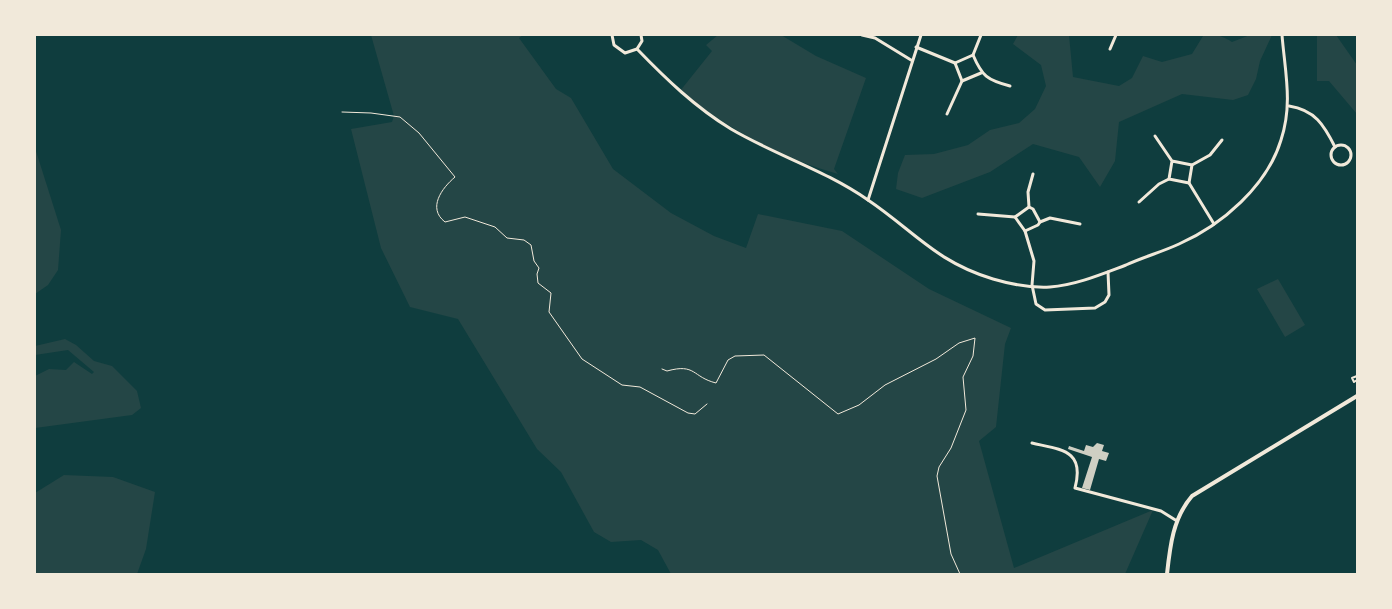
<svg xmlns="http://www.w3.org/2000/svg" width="1392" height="609" font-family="'PT Sans Narrow',sans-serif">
  <rect width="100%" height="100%" fill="#0f3d3e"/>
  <g fill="#244646">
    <polygon points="371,35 523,35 519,38 556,89 571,98 613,169 671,213 714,236 746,248 758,214 842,231 929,289 1011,328 1005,344 996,427 979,441 1014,568 1153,510 1125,574 671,574 658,550 641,540 611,542 594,532 561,472 537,449 458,319 410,307 381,248 351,129 392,122 394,116"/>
    <path d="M718,35H781L816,56L866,78L834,169L838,174C780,158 727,128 680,91L712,51L706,45Z"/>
    <path d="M1018,35H1069L1073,77L1119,86L1132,78L1143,56L1162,62L1192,54L1203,36C1215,33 1222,36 1232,42L1250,35H1272L1260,61L1256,79L1248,95L1233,100L1182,94L1119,122L1115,161L1100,187L1079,157L1033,144L990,172L922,198L896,189L898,173L905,155L934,154L968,145L990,130L1019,123L1035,109L1046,86L1041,65L1013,44Z"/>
    <polygon points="1317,35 1336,35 1357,65 1357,114 1329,81 1317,81"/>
    <polygon points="35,148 61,230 58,270 48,285 35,294"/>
    <polygon points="1278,279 1305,325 1285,337 1257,289"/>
    <polygon points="65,339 76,345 94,361 112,366 137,391 141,408 132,415 35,428 35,376 49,369 66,370 74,362 92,374 94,372 68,350 35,355 35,346"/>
    <polygon points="64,475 113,477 155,492 146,549 137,574 35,574 35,493"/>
  </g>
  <polygon fill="#cfcfc3" points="1097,443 1104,445 1102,451 1109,453 1106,461 1099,459 1090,490 1082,488 1092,457 1068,449 1069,446 1084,451 1086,445 1093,447"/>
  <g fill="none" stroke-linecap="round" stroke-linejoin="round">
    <g stroke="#f1e9da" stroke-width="1">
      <path d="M342,112L371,113L400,117L419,133L455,177C442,188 427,208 445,222L465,217L495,227L507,238L524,240L531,245L534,261L539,268L537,274L538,283L551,293L549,312L582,359L622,385L640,387L688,413L695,414L707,404"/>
      <path d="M662,369L667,371C696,363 692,377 716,383L728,360L735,356L764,355L838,414L859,405L885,385L936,359L959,343L975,338L973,356L963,377L966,410L951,448L939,467L937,476L951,554L960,574"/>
    </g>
    <polyline stroke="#f1e9da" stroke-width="2" points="1357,376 1352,378 1354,382 1357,380"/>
    <g stroke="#f1e9da" stroke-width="3">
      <polyline points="612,35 614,45 625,53 637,49 642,41 641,35"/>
      <polyline points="862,35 875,38 911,60"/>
      <polyline points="981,35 973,55 955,63 962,81 981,73"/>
      <polyline points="916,47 955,63"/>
      <path d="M637,49C666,79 695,107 731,129C775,155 825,170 868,200C914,231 936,262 993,279C1010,284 1032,288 1050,287C1076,285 1102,274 1126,265C1143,257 1162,252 1179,244C1222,225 1267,186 1281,140C1293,104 1285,72 1282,35"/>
      <polyline points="1110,49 1116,35"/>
      <path d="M973,55C982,76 987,80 1010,86"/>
      <path d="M1289,106C1315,110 1324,125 1335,147"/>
      <polyline points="947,114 962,81"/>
      <polyline points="1155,136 1172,161 1169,179 1189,183 1192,165 1172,161"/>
      <circle cx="1341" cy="155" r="10"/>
      <polyline points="1192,165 1210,155 1222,140"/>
      <polyline points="1189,183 1214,224"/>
      <polyline points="868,200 921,35"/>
      <polyline points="1139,202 1159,184 1169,179"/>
      <polyline points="978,214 1015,217 1029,207"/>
      <polyline points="1015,217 1025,231 1038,225 1040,222 1033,209 1029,207 1028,192 1033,174"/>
      <polyline points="1040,222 1050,218 1080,224"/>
      <polyline points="1025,231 1034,261 1032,285 1036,304 1045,310 1095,308 1105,302 1109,295 1108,272"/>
      <path d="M1032,443C1062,450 1085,450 1075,488L1161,511L1177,521"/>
    </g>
    <path stroke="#f1e9da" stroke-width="4" d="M1167,574C1170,546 1173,518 1192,496L1357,396"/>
  </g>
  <rect width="1392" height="609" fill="none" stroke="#f1e9da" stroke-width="72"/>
</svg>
